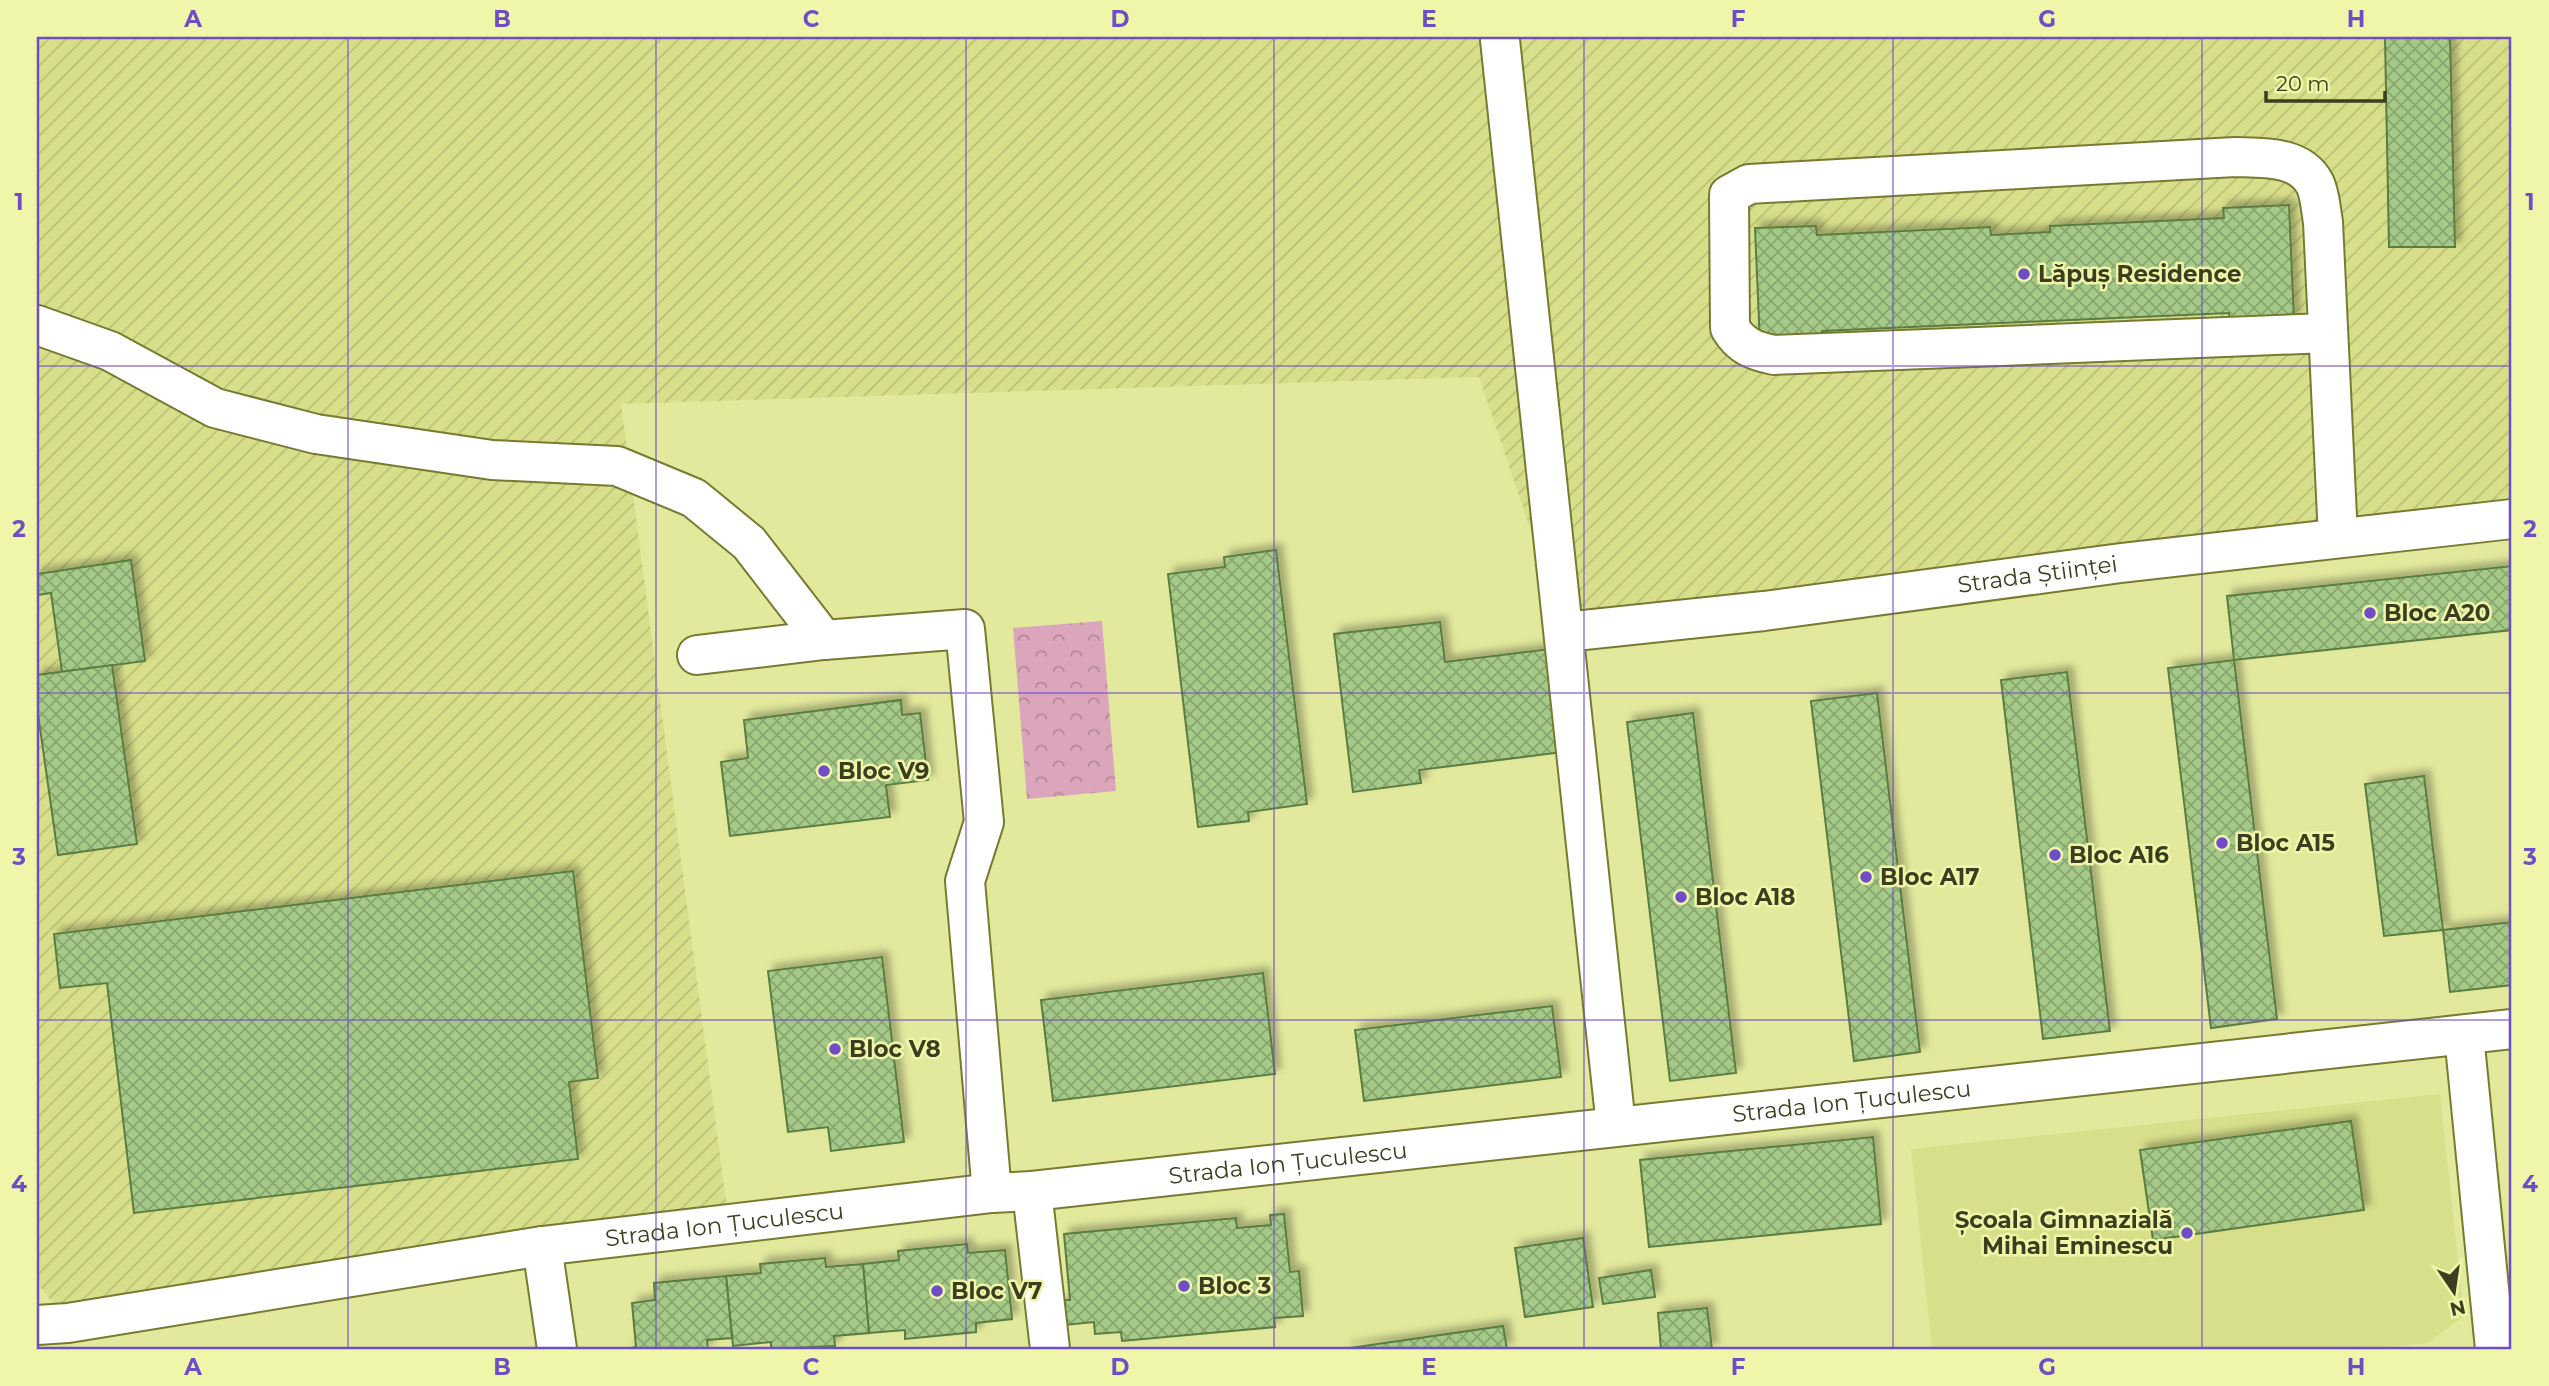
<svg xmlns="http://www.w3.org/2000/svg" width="2549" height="1386" font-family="Montserrat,sans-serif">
  <defs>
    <pattern id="industrial-furrows" width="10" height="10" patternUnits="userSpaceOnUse" patternTransform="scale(1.75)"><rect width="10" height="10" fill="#d8df8a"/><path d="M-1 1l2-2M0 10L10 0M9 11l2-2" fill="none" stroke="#bac077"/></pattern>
    <pattern id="park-crowns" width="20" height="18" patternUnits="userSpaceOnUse" patternTransform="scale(1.75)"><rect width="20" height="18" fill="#dba5bc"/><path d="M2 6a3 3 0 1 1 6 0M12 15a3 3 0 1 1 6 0" fill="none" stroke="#b38898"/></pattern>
    <pattern id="building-cross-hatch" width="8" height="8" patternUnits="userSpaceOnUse" patternTransform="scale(1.75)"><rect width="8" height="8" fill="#a5ca88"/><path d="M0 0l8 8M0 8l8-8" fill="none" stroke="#88a56f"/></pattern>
    <filter id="shadow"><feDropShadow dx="6" dy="-6" stdDeviation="3.5" flood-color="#0004"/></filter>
  </defs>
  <rect width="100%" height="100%" fill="#e2e99c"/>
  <polygon fill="#d8df8a" points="2440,1094 2464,1316 2428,1343 2368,1349 1932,1349 1911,1149"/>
  <polygon fill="url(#industrial-furrows)" points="37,37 2512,37 2512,519 1565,632 1479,377 621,404 729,1224 68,1323 37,1283"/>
  <polygon fill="url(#park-crowns)" points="1102,621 1116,791 1027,799 1013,628"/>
  <g fill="url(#building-cross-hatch)" stroke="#5b7d3f" stroke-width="2" filter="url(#shadow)">
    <polygon points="2385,37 2450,37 2455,247 2389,247"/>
    <polygon points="2289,205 2294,319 2230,323 2229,313 1822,331 1822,341 1760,344 1755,228 1816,226 1817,235 1990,227 1991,235 2050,232 2050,226 2224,218 2223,208"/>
    <polygon points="1276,550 1307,804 1248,812 1249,821 1198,827 1168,574 1225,567 1224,557"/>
    <polygon points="131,560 145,661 62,672 51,593 37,595 37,574"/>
    <polygon points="2512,566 2512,630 2234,660 2227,596"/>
    <polygon points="1440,622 1445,662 1550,649 1563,752 1419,770 1421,783 1353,792 1334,634"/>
    <polygon points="2234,660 2277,1019 2211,1028 2168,668"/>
    <polygon points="112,665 137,844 58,855 37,707 37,675"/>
    <polygon points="2067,672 2110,1031 2043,1039 2001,680"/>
    <polygon points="1877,693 1920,1052 1854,1061 1811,701"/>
    <polygon points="901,700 902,715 920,713 928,780 886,785 890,817 730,836 721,762 748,758 744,720"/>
    <polygon points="1693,713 1736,1073 1670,1081 1627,722"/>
    <polygon points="2424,776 2443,930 2384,936 2365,784"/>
    <polygon points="573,871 598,1078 569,1082 578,1159 134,1213 107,983 60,988 54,934"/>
    <polygon points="2512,922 2512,985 2450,992 2443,930"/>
    <polygon points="882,957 904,1142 831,1151 828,1127 788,1132 768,971"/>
    <polygon points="1263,973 1275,1074 1053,1101 1041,1000"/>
    <polygon points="1552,1006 1561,1077 1364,1101 1355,1030"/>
    <polygon points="2351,1121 2364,1210 2153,1240 2140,1150"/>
    <polygon points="1873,1137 1881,1224 1649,1247 1640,1160"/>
    <polygon points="1284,1214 1290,1272 1299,1271 1303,1316 1274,1318 1275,1327 1122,1341 1121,1332 1095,1334 1094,1322 1064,1325 1062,1300 1070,1300 1064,1234 1236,1218 1237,1228 1271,1225 1270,1215"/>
    <polygon points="1583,1238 1593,1307 1525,1317 1515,1248"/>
    <polygon points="967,1244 968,1253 1005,1250 1012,1319 976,1323 976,1332 905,1339 905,1330 869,1333 863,1264 899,1260 898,1251"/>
    <polygon points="825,1258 826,1267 863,1264 869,1333 834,1336 835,1346 771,1349 771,1342 733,1346 726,1276 761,1273 760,1264"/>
    <polygon points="1651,1270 1655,1297 1603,1304 1599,1278"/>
    <polygon points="726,1276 732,1338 707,1340 708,1349 626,1349 636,1347 632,1303 655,1300 654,1283"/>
    <polygon points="1707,1308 1712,1349 1661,1349 1658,1313"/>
    <polygon points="1503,1326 1507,1349 1343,1349"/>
  </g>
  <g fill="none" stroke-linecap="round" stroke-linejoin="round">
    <defs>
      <g id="minor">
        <polyline points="1500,40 1616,1126"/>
        <polyline points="37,325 110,351 215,408 316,434 492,460 617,466 694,498 749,543 824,640"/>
        <path d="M2327,333L1774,355C1754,351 1741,346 1730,328L1729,195L1749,184L2235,157C2262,158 2300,155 2315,184C2320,194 2321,211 2323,222L2338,538"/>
        <path id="s1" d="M1565,632L1764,611L2121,563L2512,519"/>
        <polyline points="697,655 824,640 965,629 984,822 965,881 992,1193"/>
        <polyline points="2464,1035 2495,1349"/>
        <polyline points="1032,1191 1050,1349"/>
        <polyline points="542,1246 557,1349"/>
        <path id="s2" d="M37,1325L68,1323L542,1246L992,1193L1032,1191L2512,1029"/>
      </g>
    </defs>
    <use href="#minor" stroke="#777b31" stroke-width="42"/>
    <use href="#minor" stroke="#fff" stroke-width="38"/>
  </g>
  <path fill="none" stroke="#6f4dc6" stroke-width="2" stroke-opacity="0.55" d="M348,37V1349M656,37V1349M966,37V1349M1274,37V1349M1584,37V1349M1893,37V1349M2202,37V1349M37,366H2512M37,693H2512M37,1020H2512"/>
  <g fill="#6f4dc6" stroke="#f0f6a9" stroke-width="2.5">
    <circle cx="2024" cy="274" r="7"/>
    <circle cx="2370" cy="613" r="7"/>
    <circle cx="824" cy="771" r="7"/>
    <circle cx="2222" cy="843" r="7"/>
    <circle cx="2055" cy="855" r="7"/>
    <circle cx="1866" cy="877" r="7"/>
    <circle cx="1681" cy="897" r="7"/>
    <circle cx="835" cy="1049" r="7"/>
    <circle cx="2187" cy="1233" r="7"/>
    <circle cx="1184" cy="1286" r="7"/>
    <circle cx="937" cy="1291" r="7"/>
  </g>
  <g text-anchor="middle" stroke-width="5" stroke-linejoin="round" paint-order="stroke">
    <g font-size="23" font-weight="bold" fill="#3c3f1f" stroke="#f0f6a9" text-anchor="start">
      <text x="2038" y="282">Lăpuș Residence</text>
      <text x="2384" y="621">Bloc A20</text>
      <text x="838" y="779">Bloc V9</text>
      <text x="2236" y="851">Bloc A15</text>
      <text x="2069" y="863">Bloc A16</text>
      <text x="1880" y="885">Bloc A17</text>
      <text x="1695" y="905">Bloc A18</text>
      <text x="849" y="1057">Bloc V8</text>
      <text x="2173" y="1228" text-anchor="end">Școala Gimnazială<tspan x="2173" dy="26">Mihai Eminescu</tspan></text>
      <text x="1198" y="1294">Bloc 3</text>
      <text x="951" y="1299">Bloc V7</text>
    </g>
    <g font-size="23" fill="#3c3f1f" stroke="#f0f6a9">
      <text dy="8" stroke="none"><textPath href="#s1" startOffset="476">Strada Științei</textPath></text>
      <text dy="8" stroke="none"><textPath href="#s2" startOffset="1829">Strada Ion Țuculescu</textPath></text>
      <text dy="8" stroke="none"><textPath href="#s2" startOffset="1262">Strada Ion Țuculescu</textPath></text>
      <text dy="8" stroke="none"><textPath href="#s2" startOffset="695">Strada Ion Țuculescu</textPath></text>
    </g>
  </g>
  <rect width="2549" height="1386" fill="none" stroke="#f0f6a9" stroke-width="77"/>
  <g transform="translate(2454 1292) rotate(167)" stroke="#f0f6a9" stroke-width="5" paint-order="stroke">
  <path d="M0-5L12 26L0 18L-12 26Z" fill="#3c3f1f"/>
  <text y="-10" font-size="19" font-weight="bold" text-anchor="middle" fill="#3c3f1f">N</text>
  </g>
  <path d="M2266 91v10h119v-10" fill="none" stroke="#3c3f1f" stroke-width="3.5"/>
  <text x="2276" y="91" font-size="21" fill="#3c3f1f" stroke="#f0f6a9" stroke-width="5" paint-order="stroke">20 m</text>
  <rect x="38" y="38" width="2472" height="1310" fill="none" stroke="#6f4dc6" stroke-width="2.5"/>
  <g font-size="23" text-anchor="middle" font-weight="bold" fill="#6f4dc6">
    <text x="193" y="27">A</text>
    <text x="502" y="27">B</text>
    <text x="811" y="27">C</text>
    <text x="1120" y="27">D</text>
    <text x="1429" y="27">E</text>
    <text x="1738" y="27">F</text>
    <text x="2047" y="27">G</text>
    <text x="2356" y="27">H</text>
    <text x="19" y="210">1</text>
    <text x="2530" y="210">1</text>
    <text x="19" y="537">2</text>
    <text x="2530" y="537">2</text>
    <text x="19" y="865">3</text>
    <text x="2530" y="865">3</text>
    <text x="19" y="1192">4</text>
    <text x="2530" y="1192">4</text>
    <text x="193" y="1375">A</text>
    <text x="502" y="1375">B</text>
    <text x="811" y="1375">C</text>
    <text x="1120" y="1375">D</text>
    <text x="1429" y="1375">E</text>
    <text x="1738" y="1375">F</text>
    <text x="2047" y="1375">G</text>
    <text x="2356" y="1375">H</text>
  </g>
</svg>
